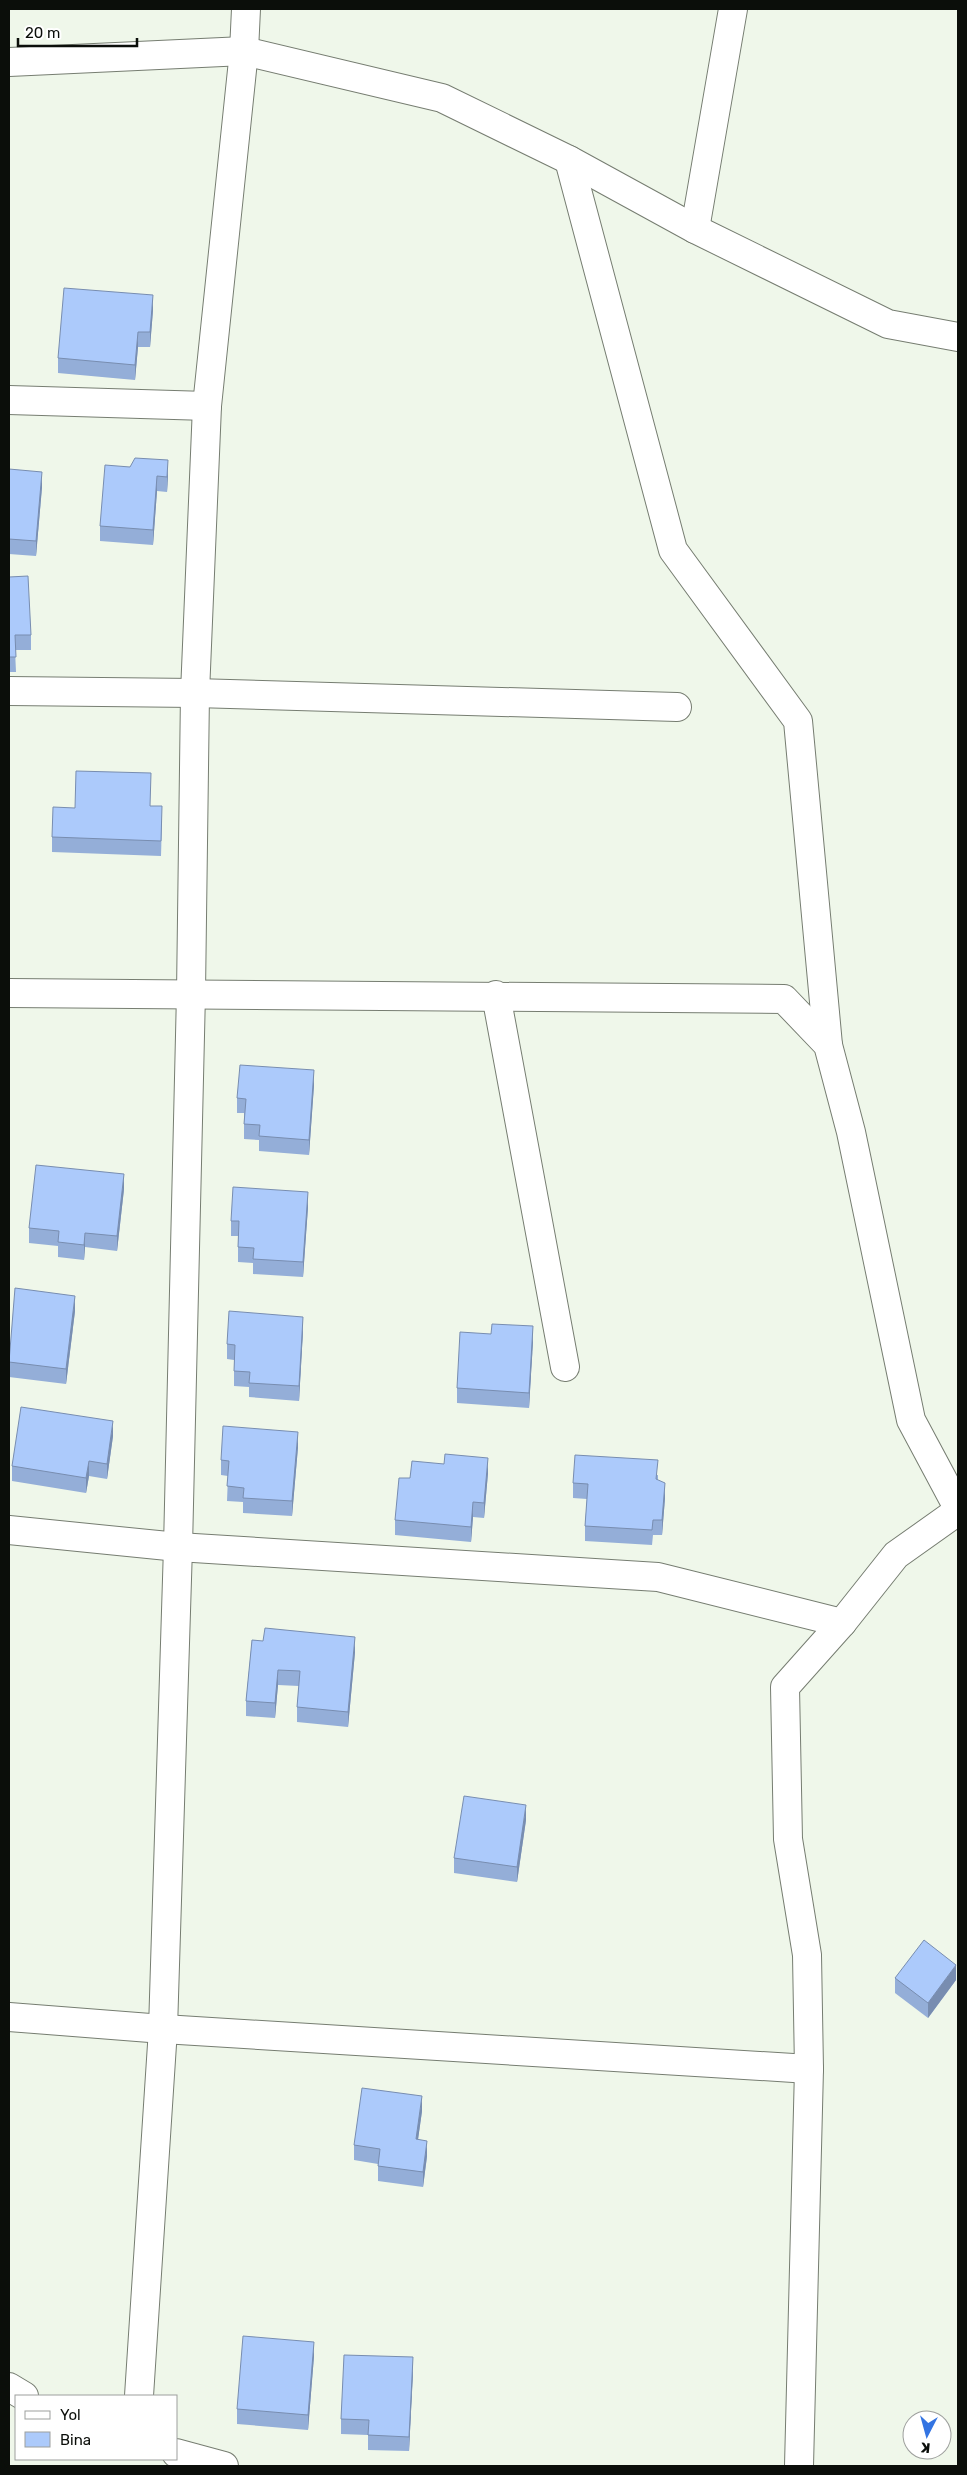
<svg xmlns="http://www.w3.org/2000/svg" width="967" height="2475" font-family="Rubik,sans-serif">
  <rect width="100%" height="100%" fill="#eff7ea"/>
  <g fill="none" stroke-linecap="round" stroke-linejoin="round">
    <defs>
      <g id="minor">
        <polyline points="9,62 244,51 442,98 569,160 695,229 888,324 958,337"/>
        <polyline points="569,160 673,550 798,721 828,1045"/>
        <polyline points="695,229 733,9"/>
        <polyline points="9,400 207,406"/>
        <polyline points="9,691 195,693 677,707"/>
        <polyline points="9,993 784,999 828,1045 851,1132 911,1420 958,1508"/>
        <polyline points="496,995 565,1367"/>
        <polyline points="9,1530 178,1547 658,1577 842,1623"/>
        <polyline points="9,2017 163,2029 809,2069"/>
        <polyline points="9,2387 24,2396"/>
        <polyline points="139,2396 163,2029 178,1547 191,993 195,693 207,406 244,51 246,9"/>
        <polyline points="176,2453 224,2466"/>
        <polyline points="799,2466 809,2069 807,1955 788,1839 785,1687 842,1623 896,1555 958,1511"/>
      </g>
    </defs>
    <use href="#minor" stroke="#767d71" stroke-width="30"/>
    <use href="#minor" stroke="#fff" stroke-width="28"/>
  </g>
  <g fill="#94aed8">
    <polygon points="153,310 150,347 138,347 135,380 58,373 58,358"/>
    <polygon points="130,467 168,475 167,492 157,491 153,545 100,541 100,526"/>
    <polygon points="9,469 42,487 36,556 9,554"/>
    <polygon points="9,577 31,635 31,650 15,650 16,672 9,672"/>
    <polygon points="151,806 162,821 161,856 52,852 52,837 75,808"/>
    <polygon points="314,1085 309,1155 259,1151 259,1140 244,1139 244,1113 237,1113 237,1098"/>
    <polygon points="124,1189 117,1251 85,1247 84,1260 58,1257 58,1246 29,1243 29,1228"/>
    <polygon points="308,1207 303,1277 253,1274 253,1263 238,1262 238,1236 231,1236 231,1221"/>
    <polygon points="75,1311 66,1384 9,1377 9,1355"/>
    <polygon points="303,1331 299,1401 249,1397 249,1387 234,1386 234,1360 227,1359 227,1344"/>
    <polygon points="533,1341 529,1408 457,1403 457,1388"/>
    <polygon points="113,1436 107,1479 89,1476 86,1493 12,1481 12,1466"/>
    <polygon points="298,1447 292,1516 243,1513 243,1502 227,1501 228,1476 221,1475 221,1460"/>
    <polygon points="488,1473 484,1518 473,1517 471,1542 395,1535 395,1520 410,1478"/>
    <polygon points="658,1475 658,1480 665,1498 662,1535 653,1535 652,1545 585,1541 585,1526 587,1499 573,1498 573,1483"/>
    <polygon points="252,1640 355,1652 348,1727 297,1722 297,1707 299,1686 278,1685 275,1718 246,1716 246,1701"/>
    <polygon points="526,1820 517,1882 454,1873 454,1858"/>
    <polygon points="895,1978 956,1980 928,2018 895,1993"/>
    <polygon points="422,2111 418,2139 427,2156 423,2187 378,2181 378,2164 354,2160 354,2145"/>
    <polygon points="314,2356 308,2430 237,2424 237,2409"/>
    <polygon points="413,2372 409,2451 368,2450 368,2435 341,2434 341,2419"/>
  </g>
  <g fill="#788db0">
    <polygon points="153,295 153,310 150,347 150,332"/>
    <polygon points="138,332 138,347 135,380 135,365"/>
    <polygon points="168,460 168,475 167,492 167,477"/>
    <polygon points="42,472 42,487 36,556 36,541"/>
    <polygon points="157,476 157,491 153,545 153,530"/>
    <polygon points="314,1070 314,1085 309,1155 309,1140"/>
    <polygon points="124,1174 124,1189 117,1251 117,1236"/>
    <polygon points="308,1192 308,1207 303,1277 303,1262"/>
    <polygon points="85,1233 85,1247 84,1260 84,1245"/>
    <polygon points="75,1296 75,1311 66,1384 66,1369"/>
    <polygon points="303,1317 303,1331 299,1401 299,1386"/>
    <polygon points="533,1326 533,1341 529,1408 529,1393"/>
    <polygon points="113,1421 113,1436 107,1479 107,1464"/>
    <polygon points="298,1432 298,1447 292,1516 292,1501"/>
    <polygon points="488,1458 488,1473 484,1518 484,1503"/>
    <polygon points="89,1461 89,1476 86,1493 86,1478"/>
    <polygon points="665,1483 665,1498 662,1535 662,1520"/>
    <polygon points="473,1502 473,1517 471,1542 471,1527"/>
    <polygon points="355,1637 355,1652 348,1727 348,1712"/>
    <polygon points="278,1670 278,1685 275,1718 275,1703"/>
    <polygon points="526,1805 526,1820 517,1882 517,1867"/>
    <polygon points="956,1965 956,1980 928,2018 928,2003"/>
    <polygon points="422,2096 422,2111 416,2154 416,2139"/>
    <polygon points="427,2141 427,2156 423,2187 423,2172"/>
    <polygon points="314,2342 314,2356 308,2430 308,2415"/>
    <polygon points="413,2357 413,2372 409,2451 409,2437"/>
  </g>
  <g fill="#accafb" stroke="#788db0">
    <polygon points="64,288 153,295 150,332 138,332 135,365 58,358"/>
    <polygon points="135,458 168,460 167,477 157,476 153,530 100,526 105,465 130,467"/>
    <polygon points="9,469 42,472 36,541 9,539"/>
    <polygon points="28,576 31,635 15,635 16,657 9,657 9,577"/>
    <polygon points="76,771 151,773 150,806 162,806 161,841 52,837 53,807 75,808"/>
    <polygon points="240,1065 314,1070 309,1140 259,1136 260,1125 244,1124 246,1099 237,1098"/>
    <polygon points="36,1165 124,1174 117,1236 85,1233 84,1245 58,1242 59,1231 29,1228"/>
    <polygon points="233,1187 308,1192 303,1262 253,1259 254,1248 238,1247 239,1221 231,1221"/>
    <polygon points="15,1288 75,1296 66,1369 9,1362"/>
    <polygon points="229,1311 303,1317 299,1386 249,1383 250,1372 234,1371 235,1345 227,1344"/>
    <polygon points="492,1324 533,1326 529,1393 457,1388 460,1332 491,1334"/>
    <polygon points="21,1407 113,1421 107,1464 89,1461 86,1478 12,1466"/>
    <polygon points="223,1426 298,1432 292,1501 243,1498 244,1488 227,1486 229,1461 221,1460"/>
    <polygon points="445,1454 488,1458 484,1503 473,1502 471,1527 395,1520 399,1478 410,1478 412,1461 444,1464"/>
    <polygon points="575,1455 658,1460 656,1479 665,1483 662,1520 653,1520 652,1530 585,1526 588,1484 573,1483"/>
    <polygon points="265,1628 355,1637 348,1712 297,1707 300,1671 278,1670 275,1703 246,1701 252,1640 263,1641"/>
    <polygon points="464,1796 526,1805 517,1867 454,1858"/>
    <polygon points="924,1940 956,1965 928,2003 895,1978"/>
    <polygon points="362,2088 422,2096 416,2139 427,2141 423,2172 378,2166 380,2149 354,2145"/>
    <polygon points="243,2336 314,2342 308,2415 237,2409"/>
    <polygon points="344,2355 413,2357 409,2437 368,2435 369,2420 341,2419"/>
  </g>
  <rect width="967" height="2475" fill="none" stroke="#0b0e0a" stroke-width="20"/>
  <rect x="15" y="2395" width="162" height="65" fill="#ffffff" stroke="#9d9f9d"/>
  <rect x="25" y="2411" width="25" height="8" fill="#ffffff" stroke="#9d9f9d"/>
  <text x="60" y="2420" font-size="15" fill="#0b0e0a">Yol</text>
  <rect x="25" y="2432" width="25" height="15" fill="#accafb" stroke="#9d9f9d"/>
  <text x="60" y="2445" font-size="15" fill="#0b0e0a">Bina</text>
  <g transform="translate(927 2435) rotate(186)"><circle r="24" fill="#ffffff" stroke="#9d9f9d"/>
  <path d="M0-4L9 19L0 12L-9 19Z" fill="#3374e2"/>
  <text y="-8" font-size="14" font-weight="bold" text-anchor="middle" fill="#0b0e0a">K</text>
  </g>
  <path d="M18 38v8h119v-8" fill="none" stroke="#0b0e0a" stroke-width="2.5"/>
  <text x="25" y="38" font-size="15" fill="#0b0e0a" stroke="#ffffff" stroke-width="4" paint-order="stroke">20 m</text>
</svg>
